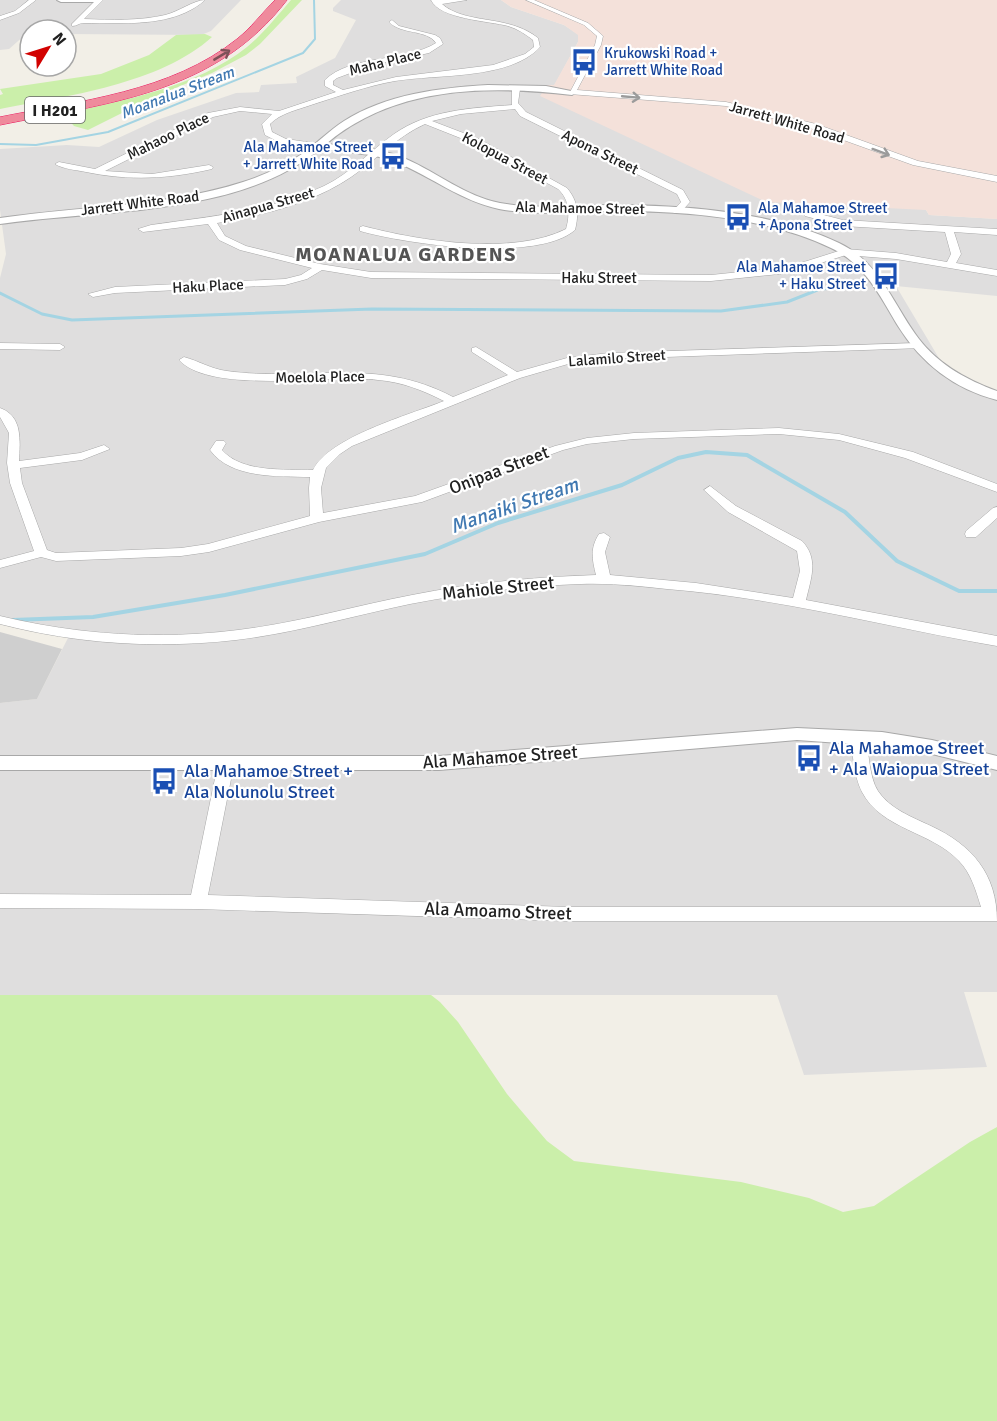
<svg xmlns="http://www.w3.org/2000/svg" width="997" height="1421" font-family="Signika,sans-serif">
  <rect width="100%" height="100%" fill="#f2efe7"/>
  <g fill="#dfdede">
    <polygon points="0,0 241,0 211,31 201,35 66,34 66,30 34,27 9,49 0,50"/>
    <polygon points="341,0 501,0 511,7 564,25 579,35 578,42 554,86 926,210 929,215 997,219 997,296 896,286 940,360 954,372 997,393 997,992 964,992 987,1067 804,1075 777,995 0,995 0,703 37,699 70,634 0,616 0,278 6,254 0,210 0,149 67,145 99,147 157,120 236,93 259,92 261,85 297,83 296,77 335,58 356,20 333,11 333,8"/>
  </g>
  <polygon fill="#cfcfcf" points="0,632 62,649 37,699 0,703"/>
  <polygon fill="#f4e1da" points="501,0 997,0 997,219 929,215 926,210 766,202 540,96 547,85 554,85 578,42 578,35 564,25 511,7"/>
  <g fill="#cbefaa">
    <path d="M291,0H302L260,44L246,55L212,73L156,96L88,130L74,126L63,114C124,100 197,87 247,47C264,33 277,16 291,0Z"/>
    <path d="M205,34L212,37C160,84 67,96 0,109V95L3,94L0,89L101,74L149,55L176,35Z"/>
    <polygon points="0,995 431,995 440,1002 458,1022 507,1094 547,1141 574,1161 741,1182 809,1198 843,1212 874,1206 970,1142 997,1127 997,1421 0,1421"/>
  </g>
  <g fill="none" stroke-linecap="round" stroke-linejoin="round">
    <polyline stroke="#a4d4e3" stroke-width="2" points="0,144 36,145 108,132 303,53 315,39 314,0"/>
    <polyline stroke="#a4d4e3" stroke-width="3" points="0,293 42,314 72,320 372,309 721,311 787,302 820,289 864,286"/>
    <polyline stroke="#a4d4e3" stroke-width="4" points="13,620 93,617 225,595 425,554 498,523 622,485 678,458 706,452 747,455 845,512 897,561 959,591 997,591"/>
    <defs>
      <g id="minor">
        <polygon points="29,0 36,0 19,13 0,20 0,16 15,11"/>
        <path d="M96,0H103L84,19C111,20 139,21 165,15C178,12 194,0 205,0C174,28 123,23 84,23C78,23 78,26 72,26V24Z"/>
        <path d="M431,0H467L442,4C466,25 508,14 538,38L540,47C510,80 437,74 395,81C367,86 339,96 311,105C297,110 281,113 270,124L272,132L286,139L321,144L322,146L318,148L281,143L265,135L262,124L272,114L240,111L213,117L105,171L152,174L209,165L213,167L212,169C169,179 129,181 86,172C76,170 63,169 55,164L59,162L95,169L208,113L240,107L279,111L336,92L325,86V80C350,55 406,62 436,43C427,29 401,35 389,22L392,20L399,26L435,35L440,38L443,44L429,53L372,65L337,78L333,81V85L343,90L396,77L493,65L525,54L534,47L533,40C525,34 518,29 508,26C489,21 439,19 431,0Z"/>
        <polygon points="526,0 534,0 588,23 603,36 601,45 577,90 726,102 816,124 918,161 997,176 997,182 913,165 810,128 726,106 569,94 595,45 597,36 584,25"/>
        <path d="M516,87L520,89L518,103L526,112L683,190L690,202L680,213H674L673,211L681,202L677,194L520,116L515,109L461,114L432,121L479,139L567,188C578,201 579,214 575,230C537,263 406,244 360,231V227L363,226C420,241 512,256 566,229C570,215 570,200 558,189L473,143L425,124C396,137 376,160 351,177C313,203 261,216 217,223L225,236L246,246L320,264L371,272L711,275L788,267L845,249L896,253L947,262L951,254L945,232L843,226L805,216V212L808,211L843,220L997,229V235L954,232L961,254L956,263L997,270V276L896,259L846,255L789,273L711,281L371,278L322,270L307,279L285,285L115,293L93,297L88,294L115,287L285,279L301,275L312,268L240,250L219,240L208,224L143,232L138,229L151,225C212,216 267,212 324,186C351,173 370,151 394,134C428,110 471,108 512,105V89Z"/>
        <polygon points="0,343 60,344 65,347 60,350 0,349"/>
        <path d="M918,343L923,346L922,348L609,359L568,364L520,378L352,446L340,454L326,468L321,488L323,513L415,496L555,446L587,438L634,433L779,428L839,434L913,452L997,484V492L905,458L839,440L779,434L634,439L587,444L563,450L422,502L319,522L209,552L181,556L56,561L41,557L0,568V560L34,551L10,483L7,463L9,433L0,417V408C23,416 20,441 19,461L80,453L104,445L110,449L82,460L20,468L22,483L47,550L56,553L181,548L208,544L310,516L309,488L310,477C278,476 231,479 210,450L216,441H224L226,443L222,450C242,473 285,469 313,470C329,437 409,415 444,401C422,390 402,382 378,380C330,374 212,395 179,360L184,357C199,361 211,369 227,371C308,382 376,356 453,397L508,375L472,352V348L476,347L517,372L567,358L609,353Z"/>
        <path d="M710,486L736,506L802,541C819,559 811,578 806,600L997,636V646C887,627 779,598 667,589C639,586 610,583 581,584C524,586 466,593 410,604C352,616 295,633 236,640C156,649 78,644 0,624V616C79,635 158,640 238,630C297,623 354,606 412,595C472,583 534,577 596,575C592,559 590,548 599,534L604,533L610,537L605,552L610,575L696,583L793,598L800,571L797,551L728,512L704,490Z"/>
        <polygon points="997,507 997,518 976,537 966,537 965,534 966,531 993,508"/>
        <path d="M858,732L863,733L866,737C869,753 869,777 878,791C890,809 912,817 931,826C972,845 997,874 997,921H568L198,909L0,908V894L191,895L218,764L220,760H232L234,764L208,895L568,907H981C976,891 971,873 959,861C931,831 882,830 862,792C854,777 853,754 850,737L853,733Z"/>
      </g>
      <g id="tertiary">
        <polygon points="57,0 99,0 95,2 61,2"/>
        <path d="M488,85L546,86L576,92L572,95C487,85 394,86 326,144C353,147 381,148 406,159C438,173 465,196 500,203C537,210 576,205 613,205C684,205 775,212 839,243C881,263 893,305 919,339C939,365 967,380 997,391V400C954,389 921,363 898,326C880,296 865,264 831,248C766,217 684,211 613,211C575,211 536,216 499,209C461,201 432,177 396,162C372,153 345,152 320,149C238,217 101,209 0,224V218C81,206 165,207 243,182C265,175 286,165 305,152C318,142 330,130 344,121C387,94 439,88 488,85Z"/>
        <polygon points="797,728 882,732 932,740 997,756 997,770 932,754 882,746 797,740 439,770 0,770 0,756 439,756"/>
      </g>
      <path id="motorway" d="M275,0H287C215,94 108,103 0,125V117C79,101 171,92 237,39C251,28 262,13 275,0Z"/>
    </defs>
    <use href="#minor" stroke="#a8a8a8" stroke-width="1"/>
    <use href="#tertiary" stroke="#a8a8a8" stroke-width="2"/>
    <use href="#motorway" stroke="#ea1a60" stroke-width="1"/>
    <use href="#minor" fill="#fff" fill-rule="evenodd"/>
    <use href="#tertiary" fill="#fff" fill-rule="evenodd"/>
    <use href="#motorway" fill="#ef8a9c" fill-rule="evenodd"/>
  </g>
  <defs><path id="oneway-shaft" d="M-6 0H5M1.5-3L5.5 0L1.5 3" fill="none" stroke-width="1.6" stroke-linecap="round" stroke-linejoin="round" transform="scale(1.5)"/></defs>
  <use stroke="#7e5058" href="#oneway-shaft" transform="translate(222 55) rotate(-31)"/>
  <g stroke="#9b9b9b">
    <use href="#oneway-shaft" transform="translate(631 97) rotate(5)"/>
    <use href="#oneway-shaft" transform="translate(881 152) rotate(20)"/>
  </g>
  <defs>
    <symbol id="bus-bare" viewBox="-9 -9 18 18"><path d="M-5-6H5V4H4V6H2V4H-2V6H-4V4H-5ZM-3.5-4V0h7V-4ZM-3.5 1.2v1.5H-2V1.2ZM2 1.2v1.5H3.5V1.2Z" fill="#1a4fb4" stroke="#fff" stroke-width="2.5" paint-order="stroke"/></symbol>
  </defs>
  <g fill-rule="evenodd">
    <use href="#bus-bare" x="565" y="43" width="38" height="38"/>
    <use href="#bus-bare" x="374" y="137" width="38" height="38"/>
    <use href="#bus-bare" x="719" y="198" width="38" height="38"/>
    <use href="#bus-bare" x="867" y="257" width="38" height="38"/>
    <use href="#bus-bare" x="790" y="739" width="38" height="38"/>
    <use href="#bus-bare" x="145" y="762" width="38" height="38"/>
  </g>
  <g text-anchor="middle" stroke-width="4.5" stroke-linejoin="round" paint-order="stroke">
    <g font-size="15" fill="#164399" stroke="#fff" text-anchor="start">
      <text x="604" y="58">Krukowski Road +<tspan x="604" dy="17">Jarrett White Road</tspan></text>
      <text x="373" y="152" text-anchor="end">Ala Mahamoe Street<tspan x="373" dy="17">+ Jarrett White Road</tspan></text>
      <text x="758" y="213">Ala Mahamoe Street<tspan x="758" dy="17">+ Apona Street</tspan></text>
      <text x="866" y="272" text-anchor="end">Ala Mahamoe Street<tspan x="866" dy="17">+ Haku Street</tspan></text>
    </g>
    <g font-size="15" fill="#212121" stroke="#fff">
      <text transform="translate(385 62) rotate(-14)" y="5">Maha Place</text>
      <text transform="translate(787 122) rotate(16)" y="5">Jarrett White Road</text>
      <text transform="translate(168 136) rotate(-26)" y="5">Mahaoo Place</text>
      <text transform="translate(600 152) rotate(26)" y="5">Apona Street</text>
      <text transform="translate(505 158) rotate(28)" y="5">Kolopua Street</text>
      <text transform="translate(140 203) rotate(-7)" y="5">Jarrett White Road</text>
      <text transform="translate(268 205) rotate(-16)" y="5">Ainapua Street</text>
      <text transform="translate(580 208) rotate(1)" y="5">Ala Mahamoe Street</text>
      <text x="599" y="283">Haku Street</text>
      <text transform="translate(208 286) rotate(-3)" y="5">Haku Place</text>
      <text transform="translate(617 358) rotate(-4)" y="5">Lalamilo Street</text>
      <text transform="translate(320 377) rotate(-1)" y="5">Moelola Place</text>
    </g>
    <g font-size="16" font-style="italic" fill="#4179b2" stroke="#fff">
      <text transform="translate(177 92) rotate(-21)" y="6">Moanalua Stream</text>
    </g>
    <rect fill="#fff" stroke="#646464" stroke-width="1.5" x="25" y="97" width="60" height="26" rx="4.5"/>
    <g font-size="16" font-weight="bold" fill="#212121">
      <text x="55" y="116">I H201</text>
    </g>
    <g font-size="18" fill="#212121" stroke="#fff">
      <text transform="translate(499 470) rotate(-21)" y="6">Onipaa Street</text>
      <text transform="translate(498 588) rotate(-6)" y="6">Mahiole Street</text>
      <text transform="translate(500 757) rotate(-4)" y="6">Ala Mahamoe Street</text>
      <text transform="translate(498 911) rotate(2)" y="6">Ala Amoamo Street</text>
    </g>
    <g font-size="18" fill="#164399" stroke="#fff" text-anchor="start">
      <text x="829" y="754">Ala Mahamoe Street<tspan x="829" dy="21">+ Ala Waiopua Street</tspan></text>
      <text x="184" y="777">Ala Mahamoe Street +<tspan x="184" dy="21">Ala Nolunolu Street</tspan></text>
    </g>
    <g font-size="20" font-weight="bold" letter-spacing="1.5" fill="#545454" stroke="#fff">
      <text x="406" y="261">MOANALUA GARDENS</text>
    </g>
    <g font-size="20" font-style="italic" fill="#4179b2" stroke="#fff">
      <text transform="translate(514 505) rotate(-19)" y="7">Manaiki Stream</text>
    </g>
  </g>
  <g transform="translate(48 48) rotate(52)"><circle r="28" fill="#ffffff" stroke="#a6a6a6" stroke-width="1.5"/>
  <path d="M0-4.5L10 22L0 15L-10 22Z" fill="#d20200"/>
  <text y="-9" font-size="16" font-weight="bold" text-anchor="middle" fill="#212121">N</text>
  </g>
</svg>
